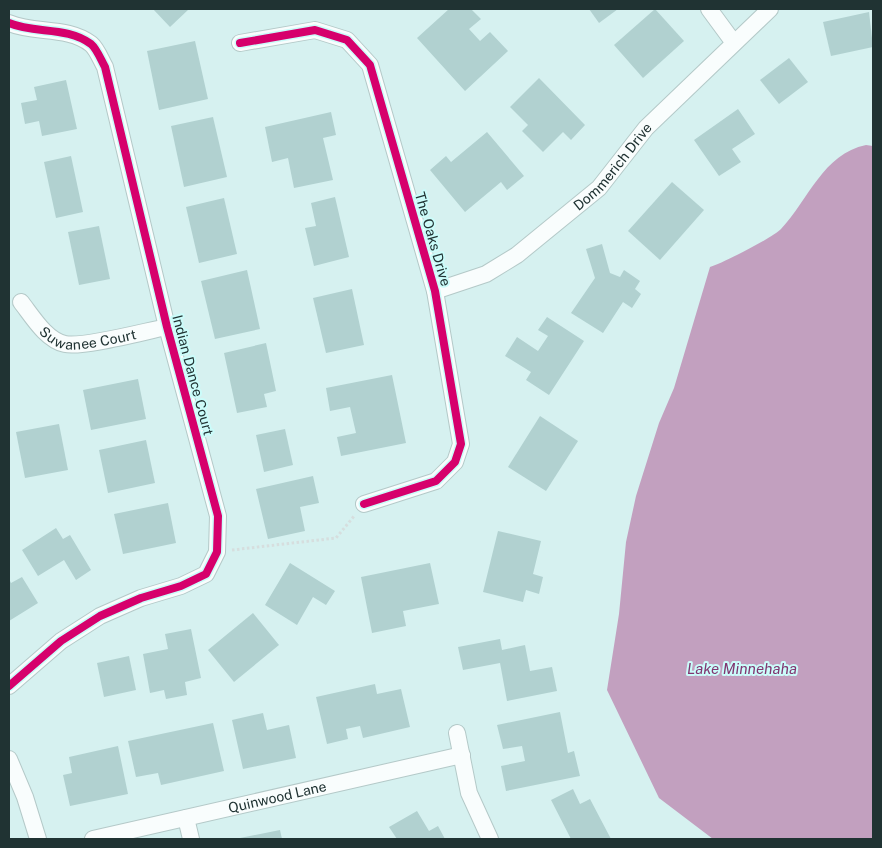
<svg xmlns="http://www.w3.org/2000/svg" width="882" height="848" font-family="'Public Sans',sans-serif">
  <rect width="100%" height="100%" fill="#d6f1f0"/>
  <path fill="#c2a0bf" d="M866,145L873,146V839H713L659,798L607,690L619,614L626,542L636,496L659,423L674,388L710,267C721,264 774,237 781,229C809,199 823,154 866,145Z"/>
  <g fill="#b1d1d0">
    <polygon points="153,9 189,9 170,27"/>
    <polygon points="449,9 471,9 481,19 469,29 480,41 490,32 508,51 465,91 417,38"/>
    <polygon points="589,9 618,9 599,23"/>
    <polygon points="655,9 684,41 643,78 614,45"/>
    <polygon points="869,12 873,47 831,56 823,22"/>
    <polygon points="195,41 208,99 159,110 147,51"/>
    <polygon points="789,58 808,82 779,104 760,80"/>
    <polygon points="539,78 585,125 571,140 563,132 543,152 522,131 528,125 510,107"/>
    <polygon points="66,80 77,129 42,136 39,121 25,124 21,103 37,100 34,87"/>
    <polygon points="738,109 755,134 732,149 741,162 719,176 694,140"/>
    <polygon points="331,112 336,135 323,138 333,180 294,188 288,158 272,162 265,127"/>
    <polygon points="213,117 227,177 184,187 171,126"/>
    <polygon points="487,132 524,176 507,190 501,182 465,212 430,170 446,156 451,162"/>
    <polygon points="71,156 83,212 56,218 44,162"/>
    <polygon points="672,182 704,210 660,260 628,231"/>
    <polygon points="335,197 349,257 314,266 305,228 316,226 311,203"/>
    <polygon points="224,198 237,254 199,263 186,207"/>
    <polygon points="99,226 110,279 79,285 68,232"/>
    <polygon points="602,244 610,273 620,277 624,270 640,281 635,289 641,294 632,308 623,302 603,333 571,313 595,278 586,249"/>
    <polygon points="247,270 260,329 215,339 201,281"/>
    <polygon points="352,289 364,345 326,353 313,298"/>
    <polygon points="547,317 584,341 549,395 526,380 531,372 505,356 517,337 538,351 548,336 538,330"/>
    <polygon points="266,343 276,391 264,394 267,407 237,413 224,353"/>
    <polygon points="392,375 406,443 341,456 337,437 356,433 350,407 330,411 326,388"/>
    <polygon points="138,379 146,419 91,430 83,390"/>
    <polygon points="540,416 578,441 546,491 508,467"/>
    <polygon points="59,424 68,470 25,478 16,432"/>
    <polygon points="285,429 293,465 264,472 256,435"/>
    <polygon points="146,440 155,483 108,493 99,450"/>
    <polygon points="313,476 319,503 300,507 305,531 268,539 256,489"/>
    <polygon points="168,503 176,543 123,554 114,514"/>
    <polygon points="56,528 63,539 70,535 91,570 76,580 64,560 38,576 22,550"/>
    <polygon points="498,531 541,541 533,574 543,577 539,594 526,590 523,602 483,592"/>
    <polygon points="290,563 335,591 326,605 313,597 297,625 265,605"/>
    <polygon points="430,563 439,604 403,611 406,626 372,633 361,577"/>
    <polygon points="22,577 38,603 9,621 9,579 11,583"/>
    <polygon points="253,613 279,645 234,682 208,650"/>
    <polygon points="191,629 201,678 185,682 187,695 166,699 164,690 150,693 143,654 168,649 165,634"/>
    <polygon points="500,639 502,650 525,645 530,671 552,667 557,691 507,701 500,663 463,670 458,647"/>
    <polygon points="129,656 136,690 104,697 97,663"/>
    <polygon points="375,684 377,694 401,689 410,727 363,738 360,726 346,729 348,739 327,744 316,697"/>
    <polygon points="560,712 568,753 574,751 580,776 506,791 501,766 525,761 522,746 503,749 497,725"/>
    <polygon points="263,713 267,730 289,725 296,758 243,769 232,720"/>
    <polygon points="213,723 224,771 161,785 158,773 136,777 128,741"/>
    <polygon points="118,746 128,794 70,806 63,775 72,773 69,757"/>
    <polygon points="573,789 580,804 590,799 611,839 571,839 551,800"/>
    <polygon points="417,811 429,831 438,826 445,839 397,839 389,827"/>
    <polygon points="280,830 282,839 240,839 240,838"/>
  </g>
  <g fill="none" stroke-linecap="round" stroke-linejoin="round">
    <defs>
      <g id="minor">
        <polyline points="709,9 734,43"/>
        <path d="M9,23C35,34 67,26 91,44C97,49 101,60 105,67L167,327L218,516L217,552L206,574L181,586L141,598L100,616L61,641L9,686"/>
        <polyline points="240,43 315,30 347,40 370,65 435,291 461,444 455,462 436,481 364,504"/>
        <path id="s1" d="M435,291L486,274L517,255L599,188L646,128L770,9"/>
        <path id="s2" d="M21,302C32,316 46,340 65,344C83,348 146,331 167,327"/>
        <polyline points="457,733 469,793 490,839"/>
        <polyline points="9,759 25,797 38,839"/>
        <polyline points="186,818 191,839"/>
        <path id="s3" d="M93,839L462,755"/>
      </g>
    </defs>
    <use href="#minor" stroke="#b4c9c8" stroke-width="18"/>
    <polyline stroke="#d6dede" stroke-width="3" stroke-dasharray="2.5 2.5" stroke-linecap="butt" points="232,550 336,538 355,515"/>
    <use href="#minor" stroke="#f9fdfd" stroke-width="16"/>
    <defs>
      <g id="cycleway">
        <path d="M9,23C35,34 67,26 91,44C97,49 101,60 105,67L167,327L218,516L217,552L206,574L181,586L141,598L100,616L61,641L9,686"/>
        <polyline points="240,43 315,30 347,40 370,65 435,291 461,444 455,462 436,481 364,504"/>
      </g>
    </defs>
    <use href="#cycleway" stroke="#cbfcfa" stroke-width="11"/>
    <use href="#cycleway" stroke="#d6006c" stroke-width="8"/>
  </g>
  <g text-anchor="middle" stroke-width="4" stroke-linejoin="round" paint-order="stroke">
    <g font-size="14" fill="#203333" stroke="#cbfcfa">
      <text dy="5" stroke="none"><textPath href="#s1" startOffset="221">Dommerich Drive</textPath></text>
      <text transform="translate(433 239) rotate(74)" y="5">The Oaks Drive</text>
      <text dy="5" stroke="none"><textPath href="#s2" startOffset="84">Suwanee Court</textPath></text>
      <text transform="translate(193 375) rotate(75)" y="5">Indian Dance Court</text>
      <text dy="5" stroke="none"><textPath href="#s3" startOffset="189">Quinwood Lane</textPath></text>
    </g>
    <g font-size="15" font-style="italic" fill="#803670" stroke="#cbfcfa">
      <text x="742" y="674">Lake Minnehaha</text>
    </g>
  </g>
  <rect width="882" height="848" fill="none" stroke="#203333" stroke-width="20"/>
</svg>
